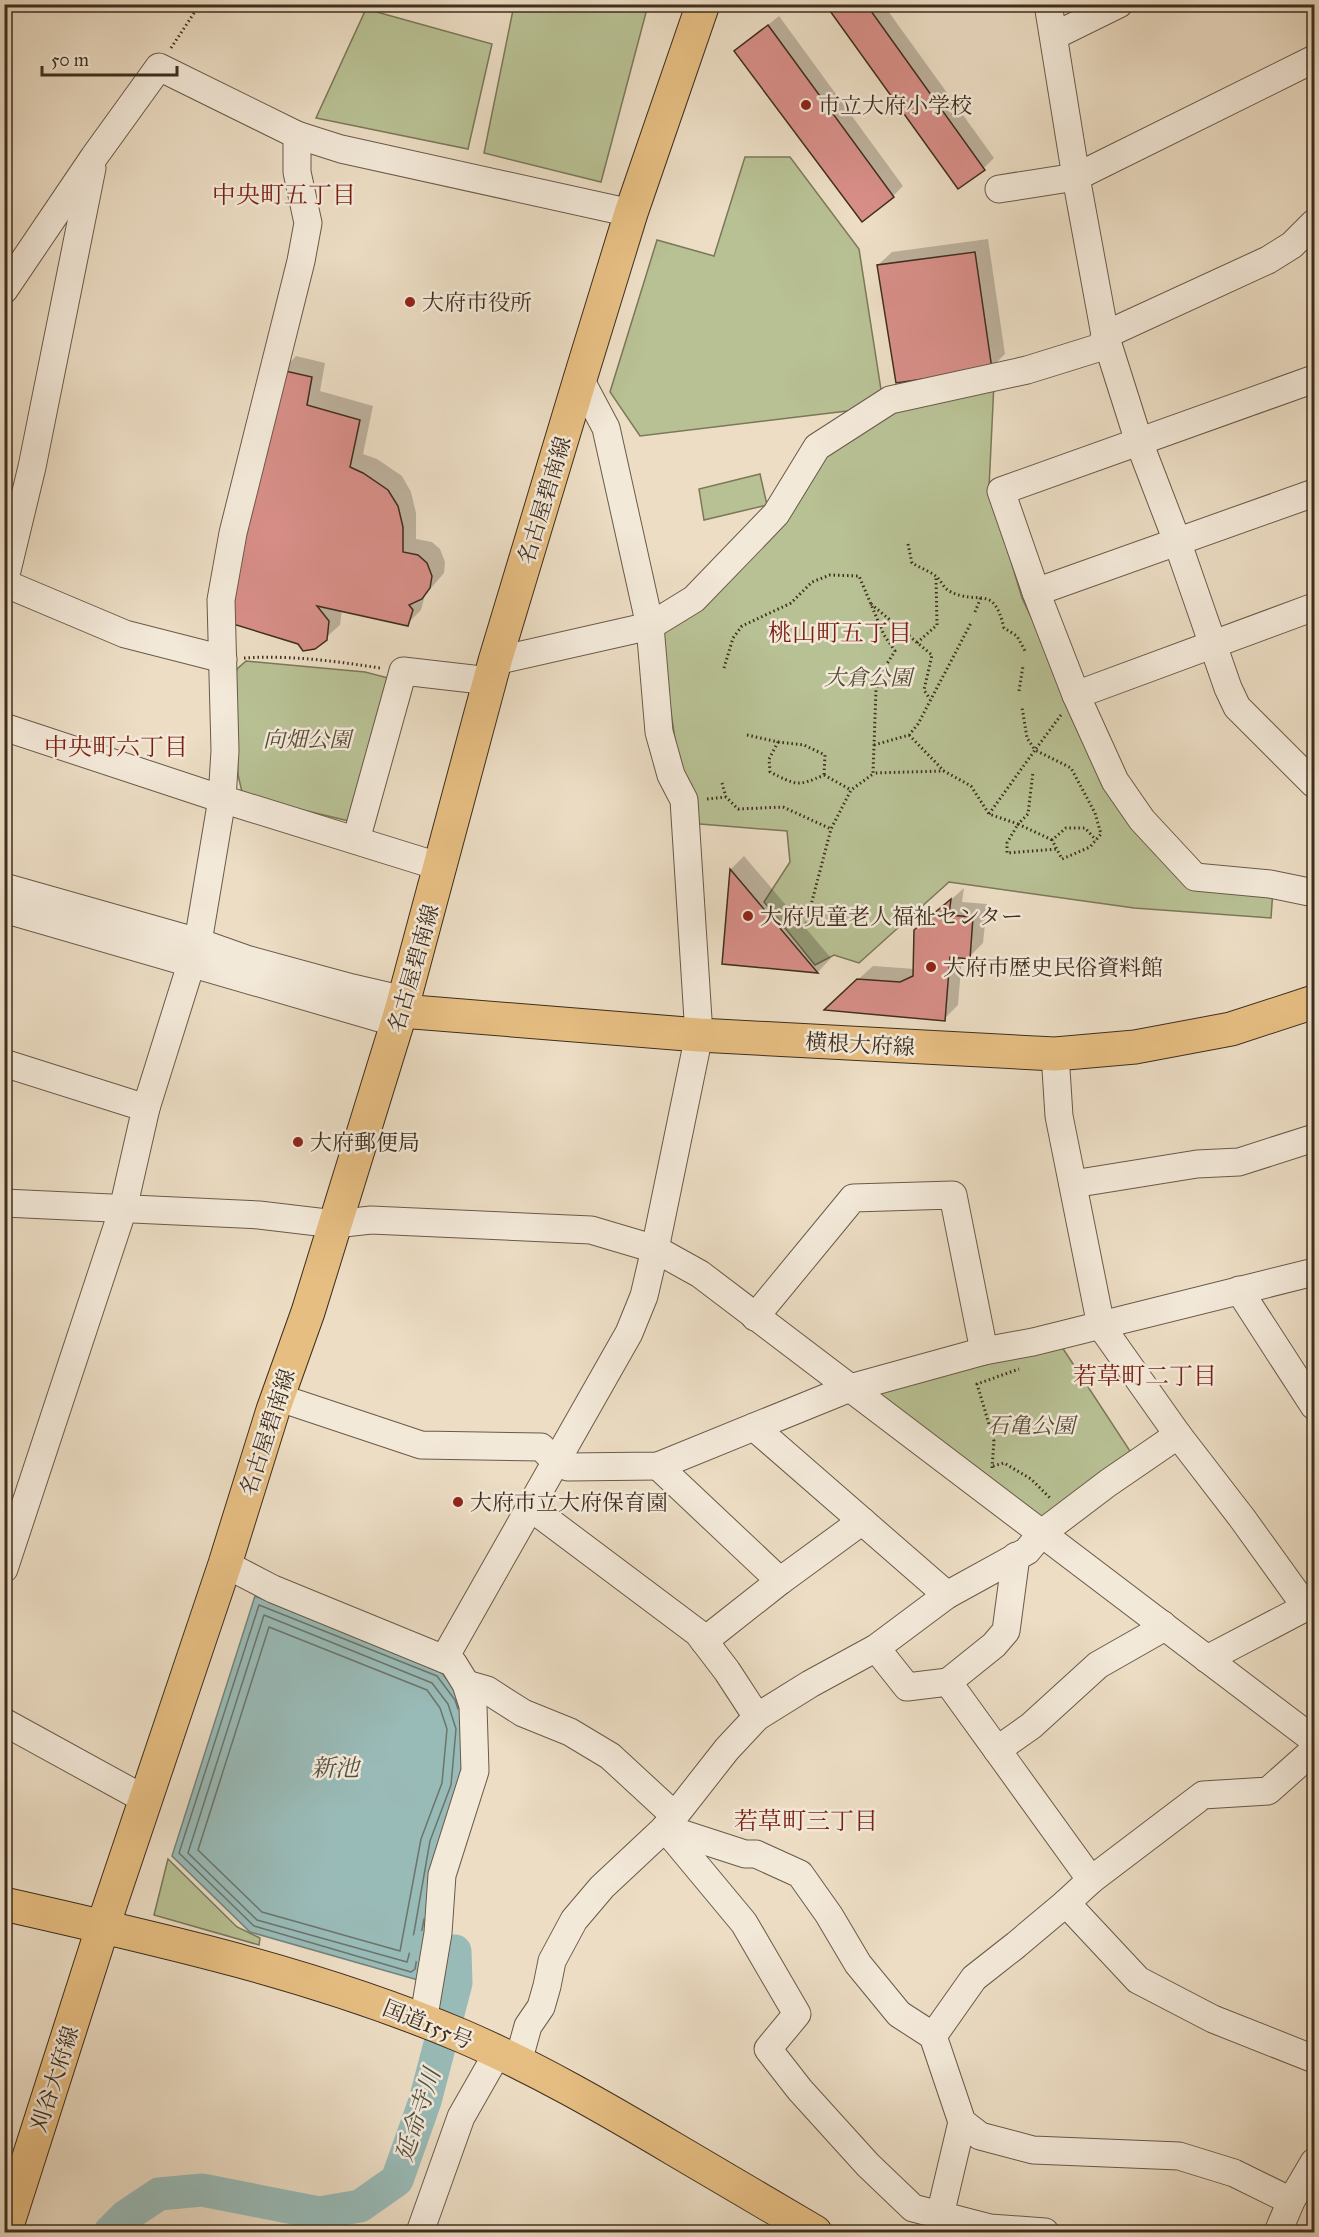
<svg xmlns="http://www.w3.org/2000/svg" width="1319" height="2237" font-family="'IM FELL Great Primer','Noto Serif JP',serif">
  <rect width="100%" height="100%" fill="#ecddc4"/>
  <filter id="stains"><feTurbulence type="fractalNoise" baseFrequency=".00333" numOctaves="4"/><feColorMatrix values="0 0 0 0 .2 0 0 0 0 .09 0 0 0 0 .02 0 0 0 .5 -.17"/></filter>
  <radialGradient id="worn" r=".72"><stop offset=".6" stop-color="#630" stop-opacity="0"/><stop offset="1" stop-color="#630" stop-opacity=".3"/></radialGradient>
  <g fill="#b8c194" stroke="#7b7859" stroke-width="1.5">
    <polygon points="514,5 648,5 601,182 484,153"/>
    <polygon points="366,9 492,44 468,149 316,118"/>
    <polygon points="745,157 790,157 859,249 882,396 872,408 640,436 610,392 657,240 714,256"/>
    <polygon points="994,383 989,488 1022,598 1073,706 1175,860 1191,890 1273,890 1271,918 1134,908 949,882 859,963 834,955 815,965 764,902 790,862 787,831 688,823 659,635 820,451 892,405"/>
    <polygon points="760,474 767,505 704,520 699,489"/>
    <polygon points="246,661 365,672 396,680 353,822 257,799 242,792 238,775 234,680 237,669"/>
    <polygon points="1060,1344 1132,1454 1046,1524 879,1399 882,1392"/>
    <polygon points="168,1859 237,1927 260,1938 259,1945 154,1915"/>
  </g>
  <polygon fill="#99bbb8" stroke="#75837a" stroke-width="1.5" points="255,1596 441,1672 461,1697 470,1727 418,1980 250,1932 172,1856"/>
  <g fill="#0003">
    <polygon points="826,4 883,4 994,158 984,168"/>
    <polygon points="779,16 903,186 893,196 736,51"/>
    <polygon points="988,239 1005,354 991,368 878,265 892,252"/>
    <polygon points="296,356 325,363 320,391 373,406 363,454 377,459 402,476 411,492 416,513 416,539 432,542 440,549 445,562 444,573 425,595 421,610 407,624 342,610 340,625 314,648 283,370"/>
    <polygon points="744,856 831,958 818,972 723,963 731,869"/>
    <polygon points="964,888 962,902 987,904 983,943 969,957 962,956 958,1005 944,1019 839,997 873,966 915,969 916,931"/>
  </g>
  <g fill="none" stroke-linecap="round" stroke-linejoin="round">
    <g stroke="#6c746b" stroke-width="1.5">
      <polygon points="264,1615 432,1683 448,1704 456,1729 451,1785 430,1841 412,1944 407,1962 257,1920 188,1853"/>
      <polygon points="269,1627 427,1690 440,1708 447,1729 442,1783 421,1839 400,1951 262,1912 198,1850"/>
      <polyline points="424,1919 415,1969 411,1972 254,1926 179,1853 259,1605 437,1676 455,1700 458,1709"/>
    </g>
    <polyline stroke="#99bbb8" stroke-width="33" points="110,2232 126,2216 159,2194 202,2190 319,2213 360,2206 397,2180 425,2101 456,1983 455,1951 442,1951 425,1947"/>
  </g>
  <g fill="#d78e87" stroke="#3e2e1e" stroke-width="1.5">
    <polygon points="825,4 866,4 985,170 958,189"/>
    <polygon points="768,25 894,197 862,222 734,51"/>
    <polygon points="975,252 992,369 896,383 877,265"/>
    <polygon points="281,370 312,377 307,405 360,420 350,467 363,473 388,490 398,506 403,527 403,552 418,555 427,563 432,576 430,588 422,599 409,605 413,610 408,626 317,606 329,621 327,640 315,649 303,651 298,644 233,624 232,578"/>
    <polygon points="730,869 818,973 722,964"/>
    <polygon points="951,899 949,915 973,917 970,959 950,957 945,1021 824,1010 857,979 900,982 913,976 914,930"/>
  </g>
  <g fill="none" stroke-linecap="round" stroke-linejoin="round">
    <defs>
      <g id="minor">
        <polyline points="1048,4 1076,177 1105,335 1139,442 1177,541 1228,688 1237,707 1314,784"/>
        <polyline points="1054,36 1119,4"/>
        <polyline points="999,189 1076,177 1314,59"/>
        <polyline points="4,290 94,157 159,67 297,135 341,149 631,213"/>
        <polyline points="1314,379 1001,491 1036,592 1076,695 1115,781 1142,820 1195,877 1270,884 1314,893"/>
        <polyline points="4,583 32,467 92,168"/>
        <polyline points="4,583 125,634 223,659"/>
        <polyline points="1036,592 1314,493"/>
        <polyline points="495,661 650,626 694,599 776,514 817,447 890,400 1027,370 1101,347 1105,335 1268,260 1292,245 1314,223"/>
        <polyline points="1076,695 1314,607"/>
        <polyline points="4,727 222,799 441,867"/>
        <polyline points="356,840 403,671 490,681"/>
        <polyline points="4,887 198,942 246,959 352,988 404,1000"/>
        <polyline points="4,909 397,1023"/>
        <polyline points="1055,1054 1059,1116 1101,1326 1178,1435 1242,1518 1306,1607"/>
        <polyline points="4,1063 146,1108 123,1209 4,1569"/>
        <polyline points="146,1108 198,942 222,799 225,751 221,600 233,533 301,261 308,223 297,172 297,135"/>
        <polyline points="1073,1184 1197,1164 1239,1162 1314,1138"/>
        <polyline points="4,1203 259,1215 335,1224 371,1220 591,1230 655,1249 700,1274 1314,1740"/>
        <polyline points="1239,1290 1314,1406"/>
        <polyline points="755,1317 853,1198 953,1195 984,1351"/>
        <polyline points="277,1397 421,1445 541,1447 556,1462 568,1467 658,1466 850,1388 984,1351 1033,1342 1314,1272"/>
        <polyline points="754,1427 947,1595"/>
        <polyline points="658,1466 780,1581"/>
        <polyline points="530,1507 698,1633 727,1671 757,1717"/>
        <polyline points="225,1564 273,1589 444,1659 453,1663 466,1684 473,1706 475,1771 442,1875 438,1933 423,2022"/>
        <polyline points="704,1641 780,1581 862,1521"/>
        <polyline points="876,1648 907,1687 948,1682 1091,1880 1066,1903 1138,1980 1213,2019 1314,2059"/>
        <polyline points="444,1659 629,1333 644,1296 655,1249 699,1035 684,800 671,775 659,732 650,626 606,428 580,379"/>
        <polyline points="1207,1659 1314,1603"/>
        <polyline points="948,1682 994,1645 1006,1631 1016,1556"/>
        <polyline points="466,1684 487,1690 523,1713 570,1732 610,1756 674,1815"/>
        <polyline points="4,1722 146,1800"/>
        <polyline points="997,1750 1031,1726 1098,1665 1156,1632 1162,1624"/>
        <polyline points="665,1828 745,1854 756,1854 800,1874 829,1915 858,1964 899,2014 933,2036 962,2122 980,2136 1033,2150 1179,2156 1234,2173 1291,2201"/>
        <polyline points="665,1828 744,1923 797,2014 768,2049 800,2090 868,2165 913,2208 940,2215 938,2232"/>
        <polyline points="1091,1880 1203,1795 1268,1791 1314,1750"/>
        <polyline points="933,2036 974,1978 1016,1945 1066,1903"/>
        <polyline points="518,2062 528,2026 541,2007 547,1986 552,1961 574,1920 602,1887 665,1828 727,1749 757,1717 810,1684 876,1648 947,1595 1027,1551 1042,1533 1108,1483 1178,1435"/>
        <polyline points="962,2122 940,2215 990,2228 1045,2232"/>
        <polyline points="420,2232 461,2117 498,2052"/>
        <polyline points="1278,2232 1291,2201 1314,2162"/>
      </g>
      <g id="major">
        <polyline points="401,1011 699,1035 1055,1054 1135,1047 1231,1029 1314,1002"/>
        <polyline points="5,2232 103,1926 225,1564 273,1410 308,1312 401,1011 495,661 580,379 631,213 703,4"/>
      </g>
      <path id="highway" d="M4,1904C159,1939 315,1974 462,2036C536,2068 605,2108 674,2149C721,2177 768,2204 815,2232"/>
    </defs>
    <use href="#minor" stroke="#6a5a48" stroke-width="29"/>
    <use href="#major" stroke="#3e2e1e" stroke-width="35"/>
    <use href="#highway" stroke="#3e2e1e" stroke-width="35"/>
    <g stroke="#3e2e1e" stroke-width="3" stroke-dasharray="1.5 3" stroke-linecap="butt">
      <polyline points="171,48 200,4"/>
      <path d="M908,544L912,563C920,568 930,571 937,577C941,581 944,588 949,591C979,607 993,582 1004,628L1017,636L1025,651"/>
      <polyline points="871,604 932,655 924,690 930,699"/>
      <polyline points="975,612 981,597"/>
      <polyline points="917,643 937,625 936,578"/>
      <path d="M244,658C290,655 335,661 380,668"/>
      <polyline points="724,668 733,638 742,626 791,603 812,582 830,575 859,576 884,635 895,651 883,670 876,690 873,773 944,771"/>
      <polyline points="1019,691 1023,666"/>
      <polyline points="1061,715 1035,750 1071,768 1095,813 1101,834 1090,847 1062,859 1052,840 1066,828 1085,828 1096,840"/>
      <path d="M747,735L778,742L769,759L770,772C796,785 797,787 824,775"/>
      <polyline points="909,735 944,771 971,786 989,814 1018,824 1028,814 1033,772"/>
      <polyline points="778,742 804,745 825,755 824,775"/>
      <polyline points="874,745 909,735 918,724 971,623"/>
      <polyline points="824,775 851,790"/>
      <polyline points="722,783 726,797 738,809 783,807 831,829"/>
      <polyline points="707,799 726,797"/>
      <polyline points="989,814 1035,750 1027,738 1022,707"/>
      <polyline points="1052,840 1018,824 1007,843 1007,853 1057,849"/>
      <polyline points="806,924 831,829 851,790 873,774"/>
      <polyline points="993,1466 1004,1463 1031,1479 1051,1499"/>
      <polyline points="992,1468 994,1441 977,1384 1019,1369"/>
    </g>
    <use href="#minor" stroke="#f3e9d9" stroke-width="27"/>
    <use href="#major" stroke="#e6be82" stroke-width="33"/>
    <use href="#highway" stroke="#e6be82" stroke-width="33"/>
  </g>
  <g fill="#8f2418" stroke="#f3e9d9" stroke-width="2">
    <circle cx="806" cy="105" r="6"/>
    <circle cx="410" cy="302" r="6"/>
    <circle cx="748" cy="916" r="6"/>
    <circle cx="931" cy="967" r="6"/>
    <circle cx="298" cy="1142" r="6"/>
    <circle cx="458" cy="1502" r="6"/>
  </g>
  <g text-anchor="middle" stroke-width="5" stroke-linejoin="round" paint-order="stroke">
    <g font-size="22" fill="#3e2e1e" stroke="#f3e9d9" text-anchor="start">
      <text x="818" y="113">市立大府小学校</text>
      <text x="422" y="310">大府市役所</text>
      <text x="760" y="924">大府児童老人福祉センター</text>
      <text x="943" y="975">大府市歴史民俗資料館</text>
      <text x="310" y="1150">大府郵便局</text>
      <text x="470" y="1510">大府市立大府保育園</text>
    </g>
    <g font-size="22" fill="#3e2e1e" stroke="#f3e9d9">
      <text transform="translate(544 500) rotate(-73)" y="8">名古屋碧南線</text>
      <text transform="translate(413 968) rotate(-74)" y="8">名古屋碧南線</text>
      <text transform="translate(860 1044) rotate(3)" y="8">横根大府線</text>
      <text transform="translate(267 1432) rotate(-72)" y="8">名古屋碧南線</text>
      <text transform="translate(428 2024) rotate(22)" y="8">国道155号</text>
      <text transform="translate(54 2079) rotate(-72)" y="8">刈谷大府線</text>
    </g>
    <g font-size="22" font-style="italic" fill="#564b36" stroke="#f3e9d9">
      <text x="868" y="685">大倉公園</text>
      <text x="307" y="747">向畑公園</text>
      <text x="1031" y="1433">石亀公園</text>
    </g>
    <g font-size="24" fill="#7a1f14" stroke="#f3e9d9">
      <text x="284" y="203">中央町五丁目</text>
      <text x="840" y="641">桃山町五丁目</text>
      <text x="116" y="755">中央町六丁目</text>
      <text x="1145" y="1384">若草町二丁目</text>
      <text x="806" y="1829">若草町三丁目</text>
    </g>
    <g font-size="24" font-style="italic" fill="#555144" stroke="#f3e9d9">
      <text x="335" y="1776">新池</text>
      <text transform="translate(418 2115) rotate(-72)" y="8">延命寺川</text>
    </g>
  </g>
  <rect width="1319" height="2237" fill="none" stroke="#ecddc4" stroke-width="24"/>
  <rect x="6" y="6" width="1307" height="2225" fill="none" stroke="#3e2e1e" stroke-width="3"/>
  <rect x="12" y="12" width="1295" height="2213" fill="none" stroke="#3e2e1e" stroke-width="1.5"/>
  <path d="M42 66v9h135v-9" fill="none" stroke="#3e2e1e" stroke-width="3"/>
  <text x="51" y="66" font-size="18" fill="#3e2e1e" stroke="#f3e9d9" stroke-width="4.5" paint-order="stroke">50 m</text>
  <rect width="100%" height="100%" filter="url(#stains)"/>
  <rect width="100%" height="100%" fill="url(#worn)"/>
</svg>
